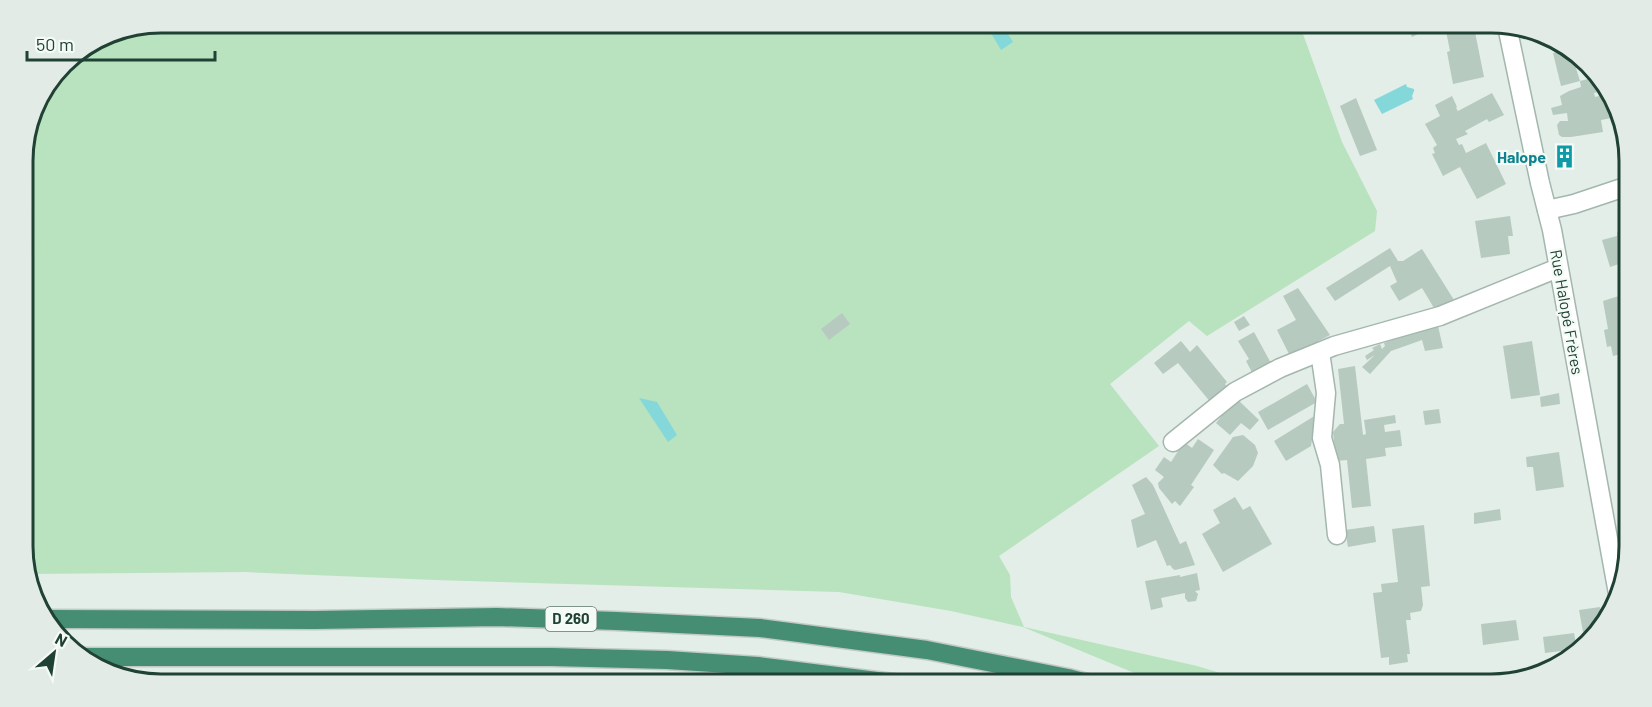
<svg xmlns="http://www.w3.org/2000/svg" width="1652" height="707" font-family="Barlow,sans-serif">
  <rect width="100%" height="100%" fill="#e2eee7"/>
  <polygon fill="#b9e2be" points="161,22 1299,23 1342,142 1377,211 1375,231 1207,336 1189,321 1110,384 1159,446 999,556 1010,575 1011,597 1024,627 1197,666 1256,684 1161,684 1023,627 951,611 839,592 435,580 245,572 28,574 24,564 23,152 37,100 69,57 108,33"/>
  <g fill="#84d8da">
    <polygon points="985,23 1001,23 1013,42 1001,50"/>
    <polygon points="1406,84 1407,87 1414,89 1414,91 1412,96 1413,99 1382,114 1374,100"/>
    <polygon points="639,398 657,402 677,435 668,442"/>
  </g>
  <g fill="#b7cac0">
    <polygon points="1405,22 1425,22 1428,29 1412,37"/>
    <polygon points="1461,22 1473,22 1484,77 1453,84 1447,52 1450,51 1445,26"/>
    <polygon points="1566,50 1587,66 1576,68 1580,81 1561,86 1553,53"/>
    <polygon points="1600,76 1606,90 1594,93 1595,97 1608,94 1617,117 1601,120 1603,132 1571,137 1562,137 1559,135 1557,125 1560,121 1568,121 1567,113 1553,115 1551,108 1562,105 1560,96 1569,91 1581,87 1580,81"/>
    <polygon points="1492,93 1504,115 1489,122 1487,119 1465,131 1468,134 1456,139 1459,145 1462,144 1466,153 1486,143 1506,184 1477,199 1460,167 1443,176 1432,154 1435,153 1433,148 1437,145 1425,124 1440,116 1435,105 1452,96 1457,107 1456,108 1458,111"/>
    <polygon points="1356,98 1377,150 1360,156 1340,106"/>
    <polygon points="1510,216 1513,236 1508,236 1510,254 1481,258 1475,221"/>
    <polygon points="1629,229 1629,264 1627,265 1625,262 1610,267 1602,240 1617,236 1617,232"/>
    <polygon points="1390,248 1398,261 1403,261 1422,249 1454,300 1434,308 1422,288 1399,301 1390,286 1397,282 1390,266 1335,301 1326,288"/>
    <polygon points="1298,288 1330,335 1290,356 1277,330 1296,320 1283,296"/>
    <polygon points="1628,293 1629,352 1613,356 1611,346 1607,347 1604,330 1608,329 1603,301"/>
    <polygon points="842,313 850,324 829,340 821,329"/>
    <polygon points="1244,316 1250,325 1239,331 1234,322"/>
    <polygon points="1438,326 1443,348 1425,351 1422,340 1391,351 1370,374 1362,367 1375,355 1367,360 1365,356 1374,350 1372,348 1380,344 1382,349 1385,346 1384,343 1420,329 1420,331"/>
    <polygon points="1254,332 1272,365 1254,376 1246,361 1249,359 1238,341"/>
    <polygon points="1181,341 1190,352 1197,345 1227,382 1225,384 1228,388 1212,404 1178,363 1163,374 1154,363"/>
    <polygon points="1532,341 1540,395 1511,399 1503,346"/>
    <polygon points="1629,364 1629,385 1626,386 1620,367"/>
    <polygon points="1355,366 1363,435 1366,434 1364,420 1395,415 1396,423 1384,425 1385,432 1400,430 1402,446 1385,448 1386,456 1366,459 1371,506 1352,508 1347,460 1336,461 1333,432 1340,424 1344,424 1338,369"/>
    <polygon points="1307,384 1317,402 1268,430 1258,412"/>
    <polygon points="1559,393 1560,404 1541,407 1540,397"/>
    <polygon points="1236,398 1259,420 1250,430 1241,423 1230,435 1216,423"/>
    <polygon points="1439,409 1441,423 1425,425 1423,411"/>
    <polygon points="1316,415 1311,446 1286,461 1274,441"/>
    <polygon points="1243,435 1255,445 1258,453 1253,466 1238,481 1224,473 1222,474 1213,465 1233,437"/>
    <polygon points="1198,439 1214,450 1191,485 1194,487 1180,506 1175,501 1172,504 1159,488 1158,483 1164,477 1155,470 1164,457 1171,462 1184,442 1192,448"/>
    <polygon points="1559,452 1564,487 1536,491 1533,467 1527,467 1526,457"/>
    <polygon points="1146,477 1153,485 1180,544 1186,541 1195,565 1175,570 1173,569 1170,565 1167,566 1156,540 1137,548 1131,520 1145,514 1132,485"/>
    <polygon points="1235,497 1243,510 1250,506 1272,544 1223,572 1202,534 1220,523 1213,510"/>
    <polygon points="1500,509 1501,520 1474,524 1474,513"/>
    <polygon points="1424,525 1430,586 1421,587 1423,605 1421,611 1410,613 1411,620 1406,620 1410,654 1407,654 1408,662 1389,665 1389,657 1381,658 1373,593 1382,592 1381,584 1398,582 1392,529"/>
    <polygon points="1374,526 1376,542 1348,547 1345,530"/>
    <polygon points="1197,573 1200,590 1195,591 1198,594 1196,601 1188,602 1185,598 1185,593 1161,598 1163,607 1151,610 1145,581 1180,575 1180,577"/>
    <polygon points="1600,607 1602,620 1591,635 1591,631 1583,632 1579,610"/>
    <polygon points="1516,620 1519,640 1483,645 1481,624"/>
    <polygon points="1574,633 1576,644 1585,643 1575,656 1562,658 1561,651 1545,653 1543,637"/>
  </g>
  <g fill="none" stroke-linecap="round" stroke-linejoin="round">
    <defs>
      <g id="minor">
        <polyline points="1547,210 1574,204 1628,186"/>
        <polyline points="1320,352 1326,393 1322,438 1330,465 1337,535"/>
        <polyline points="1173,442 1235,392 1280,368 1334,346 1440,316 1558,268"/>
      </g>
      <polyline id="tertiary" points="1507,26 1540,183 1552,230 1619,599"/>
      <g id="trunk">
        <polyline points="47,619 315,620 497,617 616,621 760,628 927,650 1068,678 1090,684"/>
        <polyline points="86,657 552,657 667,660 758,666 901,684"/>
      </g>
    </defs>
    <use href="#minor" stroke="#a4b7ae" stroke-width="21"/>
    <use href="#tertiary" stroke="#a4b7ae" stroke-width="21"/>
    <use href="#trunk" stroke="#c1cac6" stroke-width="21"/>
    <use href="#minor" stroke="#fff" stroke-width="18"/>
    <use href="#tertiary" stroke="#fff" stroke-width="18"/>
    <use href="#trunk" stroke="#458e73" stroke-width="18"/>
  </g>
  <defs>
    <symbol id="building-bare" viewBox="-9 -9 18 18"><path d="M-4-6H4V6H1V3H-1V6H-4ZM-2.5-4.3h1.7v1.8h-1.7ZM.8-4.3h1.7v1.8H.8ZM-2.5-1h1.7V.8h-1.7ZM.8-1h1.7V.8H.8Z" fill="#0f9aa8" stroke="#f4faf6" stroke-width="2.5" paint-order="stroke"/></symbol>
  </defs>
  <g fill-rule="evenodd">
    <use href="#building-bare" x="1548" y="140" width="33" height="33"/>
  </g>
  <g text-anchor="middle" stroke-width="4.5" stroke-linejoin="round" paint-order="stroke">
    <rect fill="#f4faf6" stroke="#60796e" stroke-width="1.5" x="545.5" y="607" width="51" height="24" rx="4.5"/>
    <g font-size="15" font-weight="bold" fill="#204234">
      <text x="571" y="624">D 260</text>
    </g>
    <g font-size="16" font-weight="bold" fill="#0d838f" stroke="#f4faf6" text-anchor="end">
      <text x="1546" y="163">Halope</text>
    </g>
    <g font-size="16" fill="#204234" stroke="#f4faf6">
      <text transform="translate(1567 312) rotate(80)" y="6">Rue Halopé Frères</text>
    </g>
  </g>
  <path d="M0 0H1652V707H0ZM161 33H1491A128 128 0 0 1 1619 161V546A128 128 0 0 1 1491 674H161A128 128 0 0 1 33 546V161A128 128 0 0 1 161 33Z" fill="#e3ebe6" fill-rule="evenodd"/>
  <path fill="none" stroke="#204234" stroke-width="3" d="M161 33H1491A128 128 0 0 1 1619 161V546A128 128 0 0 1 1491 674H161A128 128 0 0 1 33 546V161A128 128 0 0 1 161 33Z"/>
  <g transform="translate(54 653) rotate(29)" stroke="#f4faf6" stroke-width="4.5" paint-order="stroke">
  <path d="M0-4.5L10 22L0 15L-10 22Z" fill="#204234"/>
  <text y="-9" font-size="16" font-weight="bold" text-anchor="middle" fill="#204234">N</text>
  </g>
  <path d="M27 51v9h188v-9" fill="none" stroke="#204234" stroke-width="3"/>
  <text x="36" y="51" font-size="18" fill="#204234" stroke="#f4faf6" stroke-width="4.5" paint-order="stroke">50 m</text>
</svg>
